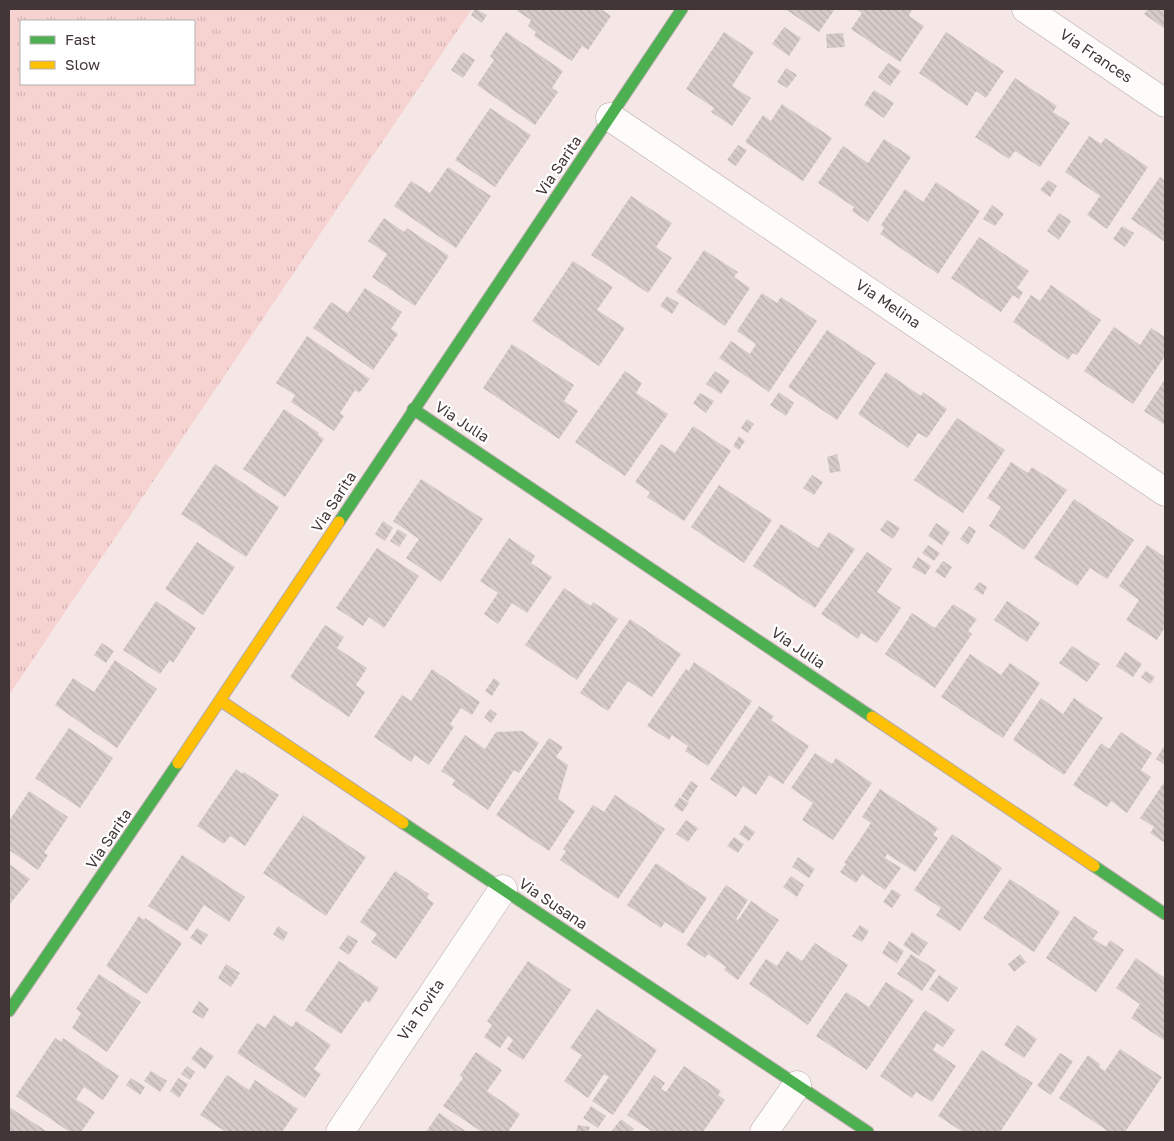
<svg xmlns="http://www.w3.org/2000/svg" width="1174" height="1141" font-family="'Golos Text',sans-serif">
  <defs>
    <pattern id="grass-tufts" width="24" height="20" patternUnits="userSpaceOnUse" patternTransform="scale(1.25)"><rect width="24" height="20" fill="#f6d2d1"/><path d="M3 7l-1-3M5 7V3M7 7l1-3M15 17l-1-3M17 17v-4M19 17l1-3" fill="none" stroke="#d4b5b4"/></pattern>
    <pattern id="building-back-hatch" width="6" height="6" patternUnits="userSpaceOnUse" patternTransform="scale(1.25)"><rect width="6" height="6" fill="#d7cbca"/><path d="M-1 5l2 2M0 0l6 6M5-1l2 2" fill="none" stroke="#baafae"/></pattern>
  </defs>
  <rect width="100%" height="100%" fill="#f5e7e6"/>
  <path fill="url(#grass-tufts)" fill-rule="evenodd" d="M9,9H472L9,695ZM21,21H194V84H21Z"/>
  <g fill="url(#building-back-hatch)">
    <polygon points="475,9 487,15 482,23 471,15"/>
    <polygon points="518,9 601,9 611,16 588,50 582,46 572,61 534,36 536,32 528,26 531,20 517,11"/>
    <polygon points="785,9 835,9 819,32"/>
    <polygon points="856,9 912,9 909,16 924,26 900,62 851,29 862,13"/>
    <polygon points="1148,9 1165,9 1165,29 1144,14"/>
    <polygon points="784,27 801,38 789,56 772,44"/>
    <polygon points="506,32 563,71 552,88 558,92 535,125 477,85 494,60 490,56"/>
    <polygon points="724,32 754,52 732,86 751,98 732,126 711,112 714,108 686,89"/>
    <polygon points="946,32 1004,71 986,98 976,91 967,106 919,73"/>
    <polygon points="843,33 845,47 827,48 826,34"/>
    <polygon points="463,52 475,60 463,78 451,70"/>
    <polygon points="888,63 901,71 890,86 878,77"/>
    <polygon points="786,68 797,75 787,88 777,82"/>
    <polygon points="1015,78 1057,106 1053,112 1070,123 1040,167 1015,151 1009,159 975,137"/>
    <polygon points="874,90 894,103 884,118 864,105"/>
    <polygon points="782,104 832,138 803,181 745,142 763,115 771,121"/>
    <polygon points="490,108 531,135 495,187 455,160"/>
    <polygon points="1089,136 1101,144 1105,138 1148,167 1107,229 1087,215 1100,196 1065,172"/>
    <polygon points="884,139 911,157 868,222 852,211 854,207 818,183 843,146 868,163"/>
    <polygon points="738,145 747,150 736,166 727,160"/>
    <polygon points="448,167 491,196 456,248 394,206 411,181 430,193"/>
    <polygon points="1160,177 1165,181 1165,242 1131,219"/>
    <polygon points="1048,180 1057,186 1050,197 1040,190"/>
    <polygon points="936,182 980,211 938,274 880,234 884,228 881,225 905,189 923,202"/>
    <polygon points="631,196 672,223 656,247 672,258 648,293 591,255"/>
    <polygon points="992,205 1004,214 995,226 983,219"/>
    <polygon points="1059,213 1071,221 1059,240 1047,231"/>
    <polygon points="384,218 404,232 407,228 449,256 415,306 372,277 387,254 368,241"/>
    <polygon points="1122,226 1134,233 1125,247 1113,239"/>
    <polygon points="979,237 1029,271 1017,288 1023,292 1019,299 1013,295 1001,312 951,278"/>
    <polygon points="704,250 738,272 734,277 750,288 725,326 676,292"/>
    <polygon points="573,261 613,287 597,310 625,328 599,366 532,321"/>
    <polygon points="1051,285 1101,320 1077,355 1073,353 1068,360 1013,322 1031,295 1040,301"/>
    <polygon points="365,288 402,312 391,329 398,334 373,370 313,328 331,302 348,313"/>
    <polygon points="762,293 777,303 781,297 817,321 769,392 719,358 731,341 750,354 756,344 737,331"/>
    <polygon points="667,296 679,303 672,314 660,306"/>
    <polygon points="1114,327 1140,345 1151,328 1165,337 1165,356 1133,404 1084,371"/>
    <polygon points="827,330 876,363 837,420 788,387"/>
    <polygon points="307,336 370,379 359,393 355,390 340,413 344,416 334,431 291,402 295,395 276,383"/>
    <polygon points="512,344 574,385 564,401 578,411 559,439 483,388"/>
    <polygon points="625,371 642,383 636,393 668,414 625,476 575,442"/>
    <polygon points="715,371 730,381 721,394 706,384"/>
    <polygon points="886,372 921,396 923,392 947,409 927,438 918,433 908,448 858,414"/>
    <polygon points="1165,379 1165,425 1144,411"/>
    <polygon points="779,392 794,403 786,416 770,405"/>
    <polygon points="700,393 714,401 706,413 693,403"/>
    <polygon points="284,409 319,433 318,435 324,439 285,497 243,469"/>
    <polygon points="957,418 1005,450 963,513 914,480"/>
    <polygon points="747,419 754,424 748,433 741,428"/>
    <polygon points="693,426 731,451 684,521 647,497 650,492 635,482 661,444 675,453"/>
    <polygon points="739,436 745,441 739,450 733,446"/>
    <polygon points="837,454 841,471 830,473 827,457"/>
    <polygon points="1011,462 1028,473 1032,467 1067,490 1024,550 989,526 1001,507 987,498"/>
    <polygon points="215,464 279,507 246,557 181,514"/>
    <polygon points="812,475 823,482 814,495 803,488"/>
    <polygon points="421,479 483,519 441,582 406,558 419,539 393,521"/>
    <polygon points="719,485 772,520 744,563 691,527"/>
    <polygon points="1074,499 1134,540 1107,579 1090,568 1077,586 1034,558"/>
    <polygon points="887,520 900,528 893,539 880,530"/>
    <polygon points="383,521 393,528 385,541 375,534"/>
    <polygon points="936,523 950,532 942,545 928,536"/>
    <polygon points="781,524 818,548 829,532 855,549 815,608 753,566"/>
    <polygon points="969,526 976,531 968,545 960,539"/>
    <polygon points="398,529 407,535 399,547 390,541"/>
    <polygon points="509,538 535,556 531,563 552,577 527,613 512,603 498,624 484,614 498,593 480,581"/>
    <polygon points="197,542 235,567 203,615 165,589"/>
    <polygon points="928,545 940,553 934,561 922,553"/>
    <polygon points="1147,545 1165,557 1165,627 1157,640 1126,620 1139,600 1119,586"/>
    <polygon points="377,548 419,576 384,628 369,617 363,626 336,608"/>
    <polygon points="867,552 892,569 877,592 901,608 877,643 861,633 858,639 821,614"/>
    <polygon points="918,557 931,566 925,575 912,567"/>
    <polygon points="943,561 952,567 945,578 935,572"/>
    <polygon points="979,582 987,587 983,595 974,589"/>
    <polygon points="564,588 591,606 593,602 618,619 577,680 525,645"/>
    <polygon points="156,601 196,628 173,663 170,660 160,674 123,650"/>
    <polygon points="1007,601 1040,623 1027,642 994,620"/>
    <polygon points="953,604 977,619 968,631 972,634 935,688 885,654 912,613 935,628"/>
    <polygon points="630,619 681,654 652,697 628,681 608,711 580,693"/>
    <polygon points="325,625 344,637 337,648 367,668 356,685 365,692 349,717 290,677"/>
    <polygon points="102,643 114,651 106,663 94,655"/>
    <polygon points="1072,646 1100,664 1087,682 1059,663"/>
    <polygon points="1125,652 1142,664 1133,677 1116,666"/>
    <polygon points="970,654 1001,675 1010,663 1040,683 1003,738 941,697"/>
    <polygon points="115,660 157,689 117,748 55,705 73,678 94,692"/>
    <polygon points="694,662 752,701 708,766 685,751 688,746 672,735 669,740 647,726 686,669 689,671"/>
    <polygon points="432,669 480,702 472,715 461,708 450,724 454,727 429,765 415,755 411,762 374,737 402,695 411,701"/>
    <polygon points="1146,671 1155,677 1150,684 1141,677"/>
    <polygon points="494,678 500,683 492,696 485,691"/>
    <polygon points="1041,698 1063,714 1074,698 1103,718 1064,775 1013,740"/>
    <polygon points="759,706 774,716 771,720 809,746 783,784 769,775 756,795 743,786 736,797 710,779"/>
    <polygon points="490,709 497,714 491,723 484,717"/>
    <polygon points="69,728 113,758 80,808 35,778"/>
    <polygon points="522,731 539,743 519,773 514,770 488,810 452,785 455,780 441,771 465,735 485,749 496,732"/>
    <polygon points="1121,732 1152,753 1141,770 1151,777 1127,813 1111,801 1107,807 1073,785 1101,743 1109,749"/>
    <polygon points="549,738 563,747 556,757 568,765 558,799 575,811 549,851 496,815"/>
    <polygon points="1165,745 1165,765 1156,759"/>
    <polygon points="815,753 832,764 836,758 872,783 833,840 802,820 813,803 791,788"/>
    <polygon points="236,769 242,774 244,772 279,795 245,846 230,836 224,844 197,826"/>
    <polygon points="691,781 698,786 688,801 681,796"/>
    <polygon points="1165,781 1165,843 1150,833 1154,827 1140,818"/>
    <polygon points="880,789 938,828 933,835 938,838 915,872 887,854 885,858 901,868 885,890 862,874 856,883 840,872 846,864 844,863 871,823 862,817"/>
    <polygon points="29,791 68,817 44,853 48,855 38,870 9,850 9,821"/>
    <polygon points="615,795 665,829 618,899 560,860 566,851 563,849 593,805 604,812"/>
    <polygon points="680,797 689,803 682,812 674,806"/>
    <polygon points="303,815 366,857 326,916 263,873"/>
    <polygon points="686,820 698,828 688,842 676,834"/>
    <polygon points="745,825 755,832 749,841 739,834"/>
    <polygon points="952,834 1002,868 960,931 936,915 941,908 914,890"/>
    <polygon points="734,837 744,844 738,853 727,846"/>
    <polygon points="182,855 245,897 229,922 204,905 187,931 148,906"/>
    <polygon points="798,857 815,869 809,878 792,867"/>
    <polygon points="656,863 707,898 683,934 665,922 661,928 627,905"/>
    <polygon points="9,864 30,879 9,905"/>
    <polygon points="395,871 429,894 427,898 434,903 396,959 371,942 377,934 360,922"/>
    <polygon points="791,876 804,885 797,897 783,887"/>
    <polygon points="1010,879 1060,912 1034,952 983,918"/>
    <polygon points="726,885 748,900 736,919 738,920 751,901 779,920 738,980 724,970 726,967 708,954 705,958 686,945"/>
    <polygon points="892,889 901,895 892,908 883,902"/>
    <polygon points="139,916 144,920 145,918 182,943 147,994 106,966"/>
    <polygon points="1074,916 1098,932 1093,939 1106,947 1110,940 1124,950 1096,992 1046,958"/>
    <polygon points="860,925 869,931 862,942 852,936"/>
    <polygon points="278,926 288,933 283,941 273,934"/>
    <polygon points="197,928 208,935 201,945 190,938"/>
    <polygon points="912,932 928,943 919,956 903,945"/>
    <polygon points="348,935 358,941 349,955 339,948"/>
    <polygon points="889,941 904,951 897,963 882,953"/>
    <polygon points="815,943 848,965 808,1025 749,984 766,959 777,966 787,951 802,961"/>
    <polygon points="911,954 936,970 922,991 897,974"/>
    <polygon points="1020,954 1026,962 1014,972 1008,964"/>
    <polygon points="1136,958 1165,978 1165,1041 1131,1018 1140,1004 1116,988"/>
    <polygon points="339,961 379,988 369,1003 365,1000 341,1034 305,1010"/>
    <polygon points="528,961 571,990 523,1060 507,1049 513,1040 508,1036 500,1048 484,1037 492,1025 487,1021"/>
    <polygon points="226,964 240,973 231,987 218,978"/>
    <polygon points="99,974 141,1002 107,1052 72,1028 81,1013 76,1009"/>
    <polygon points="939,975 958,988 948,1002 929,989"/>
    <polygon points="886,982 914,1000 867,1070 816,1036 846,992 869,1007"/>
    <polygon points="199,1001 209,1009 203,1019 192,1012"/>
    <polygon points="597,1009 657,1050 613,1115 592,1101 609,1077 604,1074 588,1098 564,1081 582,1055 570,1048"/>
    <polygon points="925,1010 955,1030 943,1047 937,1043 933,1050 956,1066 932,1102 916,1092 912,1098 880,1076"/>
    <polygon points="274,1015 292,1027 296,1021 331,1045 314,1069 321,1074 305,1098 237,1053 257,1023 265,1028"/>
    <polygon points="1017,1025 1037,1039 1024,1058 1004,1045"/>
    <polygon points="55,1038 61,1042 63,1038 119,1076 103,1100 84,1087 76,1099 95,1112 81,1132 70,1132 16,1096"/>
    <polygon points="200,1047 214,1056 205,1069 191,1059"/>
    <polygon points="1120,1049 1162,1077 1125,1132 1109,1132 1059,1098 1088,1055 1100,1064 1099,1067 1105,1071"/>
    <polygon points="982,1050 1033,1083 1000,1132 963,1132 938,1116"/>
    <polygon points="476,1052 502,1070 487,1091 520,1114 508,1132 482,1132 443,1106 463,1078 460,1075"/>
    <polygon points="1060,1053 1073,1061 1051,1095 1037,1086"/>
    <polygon points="187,1066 195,1072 190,1080 181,1074"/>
    <polygon points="684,1066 721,1091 718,1095 725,1100 703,1132 653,1132 627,1115 654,1075 665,1083 661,1089 666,1092"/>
    <polygon points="151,1071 167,1081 160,1092 144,1081"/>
    <polygon points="227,1075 249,1090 255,1080 298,1109 282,1132 226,1132 200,1115"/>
    <polygon points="131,1078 145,1087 140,1095 126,1085"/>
    <polygon points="178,1078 188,1084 179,1098 170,1091"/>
    <polygon points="591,1106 606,1116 598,1128 583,1118"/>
    <polygon points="9,1108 9,1107 48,1132 9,1132"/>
    <polygon points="439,1113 467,1132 426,1132"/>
    <polygon points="621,1119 634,1129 631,1132 611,1132"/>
    <polygon points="578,1125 590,1127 588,1132 576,1132"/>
  </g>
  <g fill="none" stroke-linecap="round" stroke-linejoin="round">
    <defs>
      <g id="street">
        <polyline points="1026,9 1165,103"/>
        <polyline points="610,117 1165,492"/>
        <polyline points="340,1132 503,889"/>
        <polyline points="764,1132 797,1085"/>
      </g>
      <g id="fast">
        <polyline points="413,409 872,717"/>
        <polyline points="339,522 682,9"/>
        <polyline points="403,823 868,1132"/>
        <polyline points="1094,866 1165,914"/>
        <polyline points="9,1011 178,763"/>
      </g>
      <g id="slow">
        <polyline points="221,701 403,823"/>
        <polyline points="872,717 1094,866"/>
        <polyline points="178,763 339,522"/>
      </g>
    </defs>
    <use href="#street" stroke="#b6aaaa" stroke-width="29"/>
    <use href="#fast" stroke="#b6aaaa" stroke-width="13"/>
    <use href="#slow" stroke="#b6aaaa" stroke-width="13"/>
    <use href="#street" stroke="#fefbfb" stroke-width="28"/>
    <use href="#fast" stroke="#4caf50" stroke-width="11"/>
    <use href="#slow" stroke="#ffc107" stroke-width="11"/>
  </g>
  <g text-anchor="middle" stroke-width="4.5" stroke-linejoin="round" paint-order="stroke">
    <g font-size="15" fill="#433636" stroke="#fff">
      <text transform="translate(1096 56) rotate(34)" y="5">Via Frances</text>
      <text transform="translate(559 166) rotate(-56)" y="5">Via Sarita</text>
      <text transform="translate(888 304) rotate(34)" y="5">Via Melina</text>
      <text transform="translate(462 422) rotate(33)" y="5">Via Julia</text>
      <text transform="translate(334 502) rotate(-57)" y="5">Via Sarita</text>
      <text transform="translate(798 648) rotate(34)" y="5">Via Julia</text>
      <text transform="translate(109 839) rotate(-56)" y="5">Via Sarita</text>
      <text transform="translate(553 904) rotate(34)" y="5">Via Susana</text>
      <text transform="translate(421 1010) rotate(-56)" y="5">Via Tovita</text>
    </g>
  </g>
  <rect width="1174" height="1141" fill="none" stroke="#433636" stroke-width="20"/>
  <rect x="20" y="20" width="175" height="65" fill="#ffffff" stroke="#b4afaf"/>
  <rect x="30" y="36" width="25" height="8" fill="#4caf50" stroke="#b4afaf"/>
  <text x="65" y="45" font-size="15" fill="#433636">Fast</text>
  <rect x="30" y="61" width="25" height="8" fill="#ffc107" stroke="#b4afaf"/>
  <text x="65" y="70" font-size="15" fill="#433636">Slow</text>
</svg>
